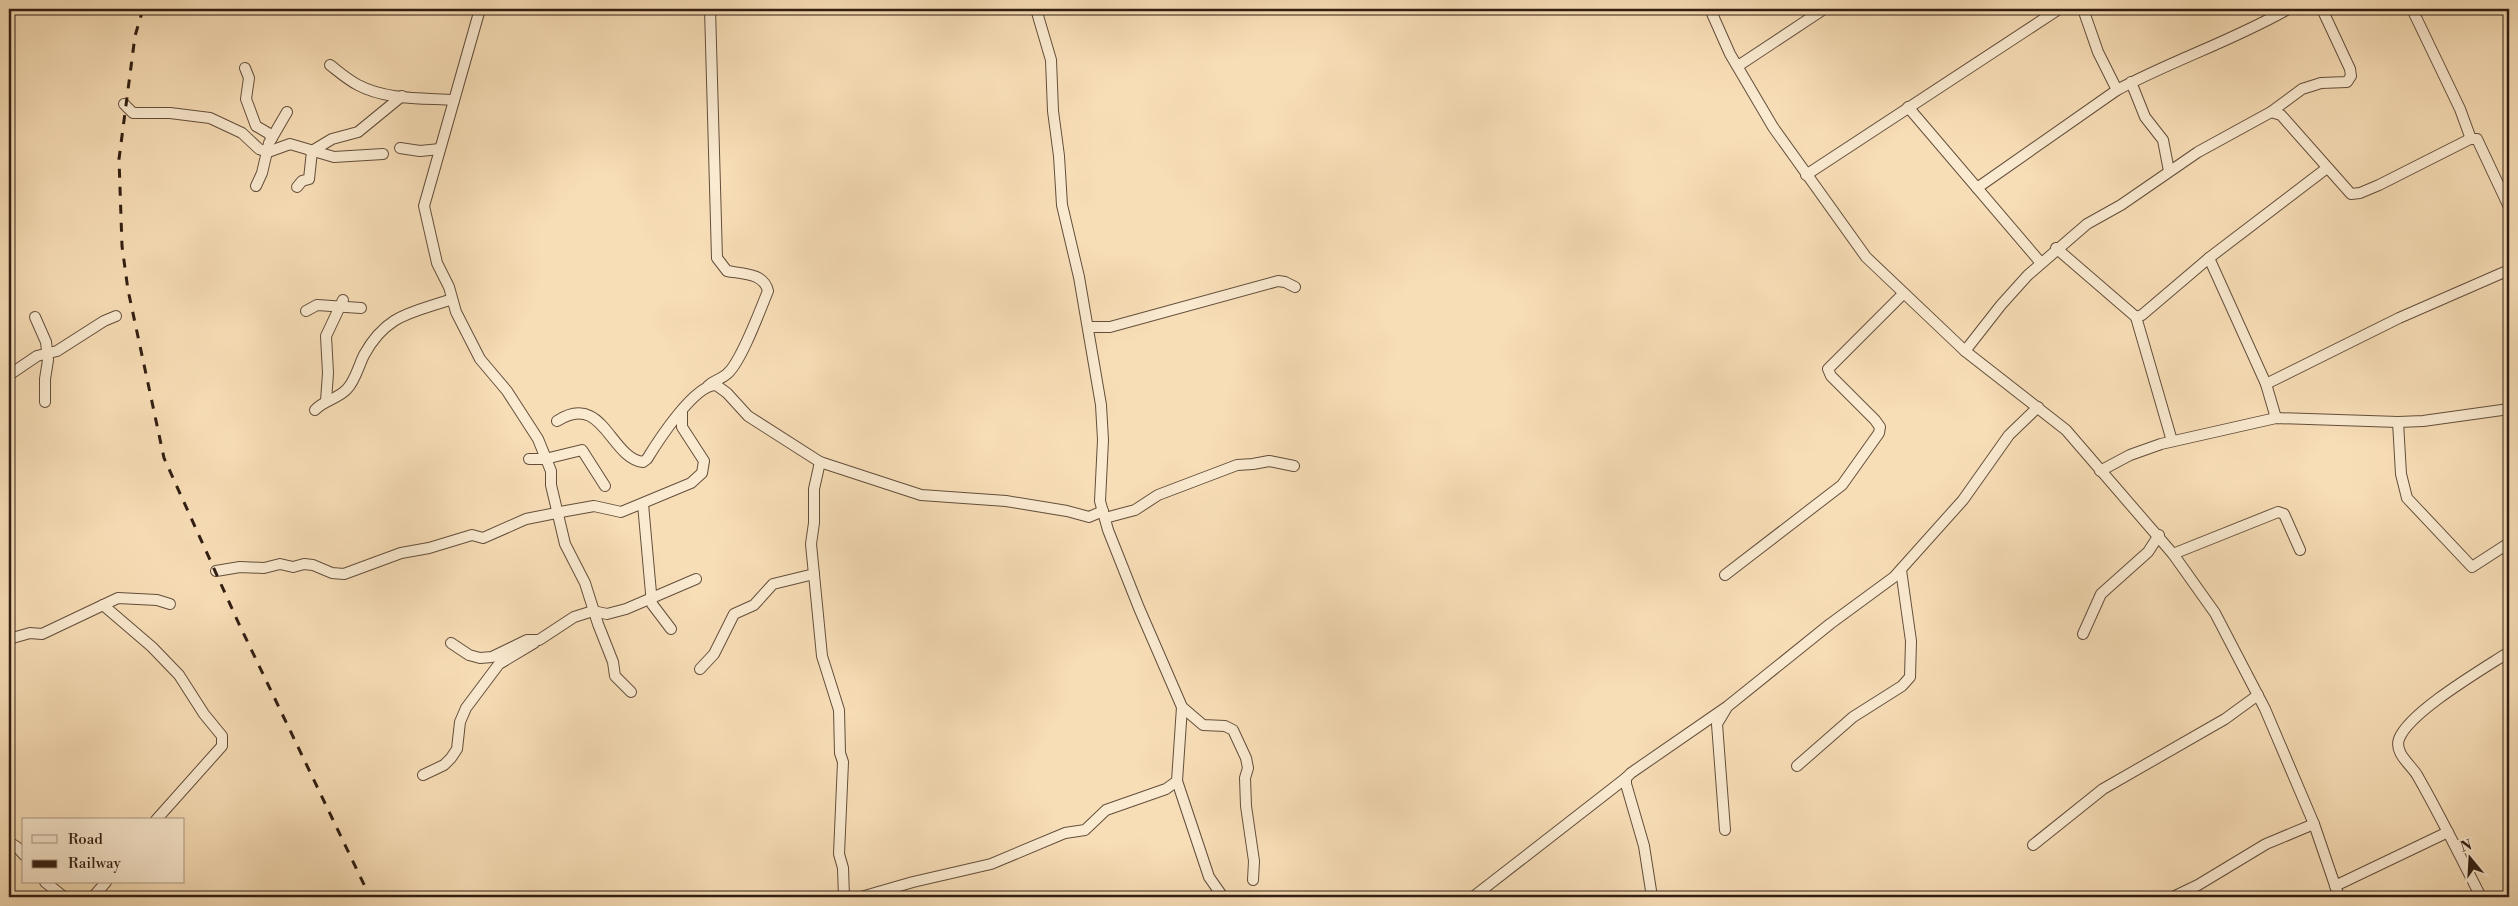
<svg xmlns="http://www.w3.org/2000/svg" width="2518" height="906" font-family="'Libre Bodoni',serif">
  <rect width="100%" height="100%" fill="#f8deb7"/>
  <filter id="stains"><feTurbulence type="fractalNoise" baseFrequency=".004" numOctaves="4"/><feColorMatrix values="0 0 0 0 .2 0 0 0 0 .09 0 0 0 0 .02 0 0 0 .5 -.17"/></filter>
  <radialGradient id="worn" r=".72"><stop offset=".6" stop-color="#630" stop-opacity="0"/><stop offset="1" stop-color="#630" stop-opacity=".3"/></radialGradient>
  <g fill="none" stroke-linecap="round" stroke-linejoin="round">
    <defs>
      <g id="minor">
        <polyline points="480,9 424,206 437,263 449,287 456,312 480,359 507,391 538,439 551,471 551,485 565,544 585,583 598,624 613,662 615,676 631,692"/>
        <polyline points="1036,9 1051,60 1053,111 1059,156 1062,205 1079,277 1101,405 1103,440 1100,501 1108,530 1139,608 1182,707 1203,725 1225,726 1233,730 1246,758 1248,768 1245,778 1246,806 1254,861 1253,880"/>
        <polyline points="1710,9 1730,54 1773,127 1866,257 1965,351 2066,430 2173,554 2215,613 2265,709 2314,824 2339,897"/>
        <polyline points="2083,9 2098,52 2117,90"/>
        <polyline points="2412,9 2460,109 2471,139"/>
        <path d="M330,65C339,72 348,80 358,85C386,100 423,98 454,100"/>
        <polyline points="1738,66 1824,9"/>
        <polyline points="245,68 249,78 246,99 256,126 268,133 272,138"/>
        <polyline points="2131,82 2145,117 2163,140 2169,171"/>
        <polyline points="124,104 133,113 170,113 210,118 242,133 259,149 268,152 290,144 334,157 383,154"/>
        <polyline points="1908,107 2041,263"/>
        <polyline points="2271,112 2281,115 2351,194 2360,193 2379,185 2470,139 2477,139 2509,207"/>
        <polyline points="400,148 420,151 440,149"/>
        <polyline points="1806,175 2059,9"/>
        <polyline points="256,186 262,173 269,143 287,112"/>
        <polyline points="297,187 302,181 309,179 312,151 332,139 358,132 402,96"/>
        <path d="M1977,188L2117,90C2173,60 2232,41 2288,9"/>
        <polyline points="2056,248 2136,317 2142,315 2209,258 2327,168"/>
        <polyline points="2209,258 2266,384 2276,418"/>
        <polyline points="306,311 317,305 361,308"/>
        <polyline points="35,317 46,342 48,360 45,379 45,402"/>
        <polyline points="2136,317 2172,441"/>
        <polyline points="1088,327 1110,327 1278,281 1285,282 1295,287"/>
        <polyline points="1965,351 2001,305 2028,275 2087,224 2121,205 2198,152 2271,112 2302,89 2321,83 2347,82 2351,76 2350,69 2322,9"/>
        <polyline points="9,375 37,356 57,351 104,321 116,316"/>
        <polyline points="2266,384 2399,318 2509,270"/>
        <path d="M708,386C714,380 722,379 728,373C742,360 760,310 768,291C764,273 743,274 727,271L717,258L710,9"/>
        <polyline points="326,401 328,373 326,336 343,300"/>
        <path d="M315,410C324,400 338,399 347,389C355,381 359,365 364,355C387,313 413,313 452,299"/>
        <path d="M557,421C603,391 610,458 643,462L647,459C658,441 694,385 716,385L727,393L748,416L820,462L921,495L1006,501L1067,511L1089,517L1103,511"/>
        <polyline points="2398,422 2401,474 2407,498 2472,567 2509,543"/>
        <polyline points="529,459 545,459 582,450 605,486"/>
        <polyline points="820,462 814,489 814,523 811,544 822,656 839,710 840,753 843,762 839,854 843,868 844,897"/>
        <polyline points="2100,471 2130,455 2161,444 2276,418 2398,422 2423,421 2509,409"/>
        <polyline points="643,504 652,604 671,629"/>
        <polyline points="1105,518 1135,510 1158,495 1237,465 1253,464 1269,461 1294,466"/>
        <polyline points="2173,554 2278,512 2284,514 2300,550"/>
        <polyline points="216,571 240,567 264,568 280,564 293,567 304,564 313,565 332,573 344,574 401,553 429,548 472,535 483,538 526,519 566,511 594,506 621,512 691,483 702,473 704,461 682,427 682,412"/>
        <polyline points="1725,575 1842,485 1879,433 1880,427 1875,420 1831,376 1828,369 1903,294"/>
        <polyline points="103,605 152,647 179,675 204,714 222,736 222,746 156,820"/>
        <polyline points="2083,634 2101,594 2148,552 2159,535"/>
        <polyline points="9,639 30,633 42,634 118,598 157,600 170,604"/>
        <polyline points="451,643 469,655 480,658 492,657 527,640 539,640 574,617 593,611 607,614 626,609 696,579"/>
        <polyline points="700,669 714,654 734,614 754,605 773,584 814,574"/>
        <polyline points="1797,766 1853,717 1902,686 1910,677 1911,641 1901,570"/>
        <polyline points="423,775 444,765 451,758 457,749 460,722 466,708 499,664 534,643"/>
        <polyline points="1177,781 1209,877 1223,897"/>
        <polyline points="1725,830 1717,724 1726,709"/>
        <polyline points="9,842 17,847 24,855"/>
        <polyline points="2033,845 2103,789 2225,719 2258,695"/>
        <polyline points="45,882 64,897"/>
        <polyline points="2335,886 2448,832"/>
        <polyline points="93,897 106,882"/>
        <polyline points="861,897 913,882 991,864 1065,833 1085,830 1106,810 1166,789 1177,781 1182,707"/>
        <polyline points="1473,897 1626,778"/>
        <polyline points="1652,897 1644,846 1626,784 1626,778 1631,773 1728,706 1830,624 1894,577 1963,500 2009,435 2038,407"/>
        <polyline points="2173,897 2198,885 2266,844 2314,824"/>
        <path d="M2481,897C2460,856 2440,815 2417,775C2411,765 2394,753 2399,739C2409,712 2483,669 2509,652"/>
      </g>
    </defs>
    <use href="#minor" stroke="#634e3b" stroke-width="12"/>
    <use href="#minor" stroke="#faead0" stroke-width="10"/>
    <polyline stroke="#311e12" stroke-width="3" stroke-dasharray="9 9" stroke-linecap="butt" points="143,9 135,36 119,159 122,246 128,290 164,458 239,624 370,897"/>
  </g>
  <rect width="2518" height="906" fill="none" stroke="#f8deb7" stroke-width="30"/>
  <rect x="10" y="10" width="2498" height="886" fill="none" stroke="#311e12" stroke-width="2.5"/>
  <rect x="15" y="15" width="2488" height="876" fill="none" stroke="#311e12"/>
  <rect x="22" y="818" width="162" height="65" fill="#faead0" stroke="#aa9884"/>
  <rect x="32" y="835" width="25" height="8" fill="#faead0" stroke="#aa9884"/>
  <text x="68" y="844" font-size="15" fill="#311e12">Road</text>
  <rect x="32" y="860" width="25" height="8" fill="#311e12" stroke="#aa9884"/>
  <text x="68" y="868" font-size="15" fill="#311e12">Railway</text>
  <g transform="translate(2470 858) rotate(342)" stroke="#faead0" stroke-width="4" paint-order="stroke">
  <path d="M0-4L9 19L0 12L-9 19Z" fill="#311e12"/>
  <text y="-8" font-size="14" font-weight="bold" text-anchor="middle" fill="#311e12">N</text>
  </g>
  <rect width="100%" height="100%" filter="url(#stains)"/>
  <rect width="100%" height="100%" fill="url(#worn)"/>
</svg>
